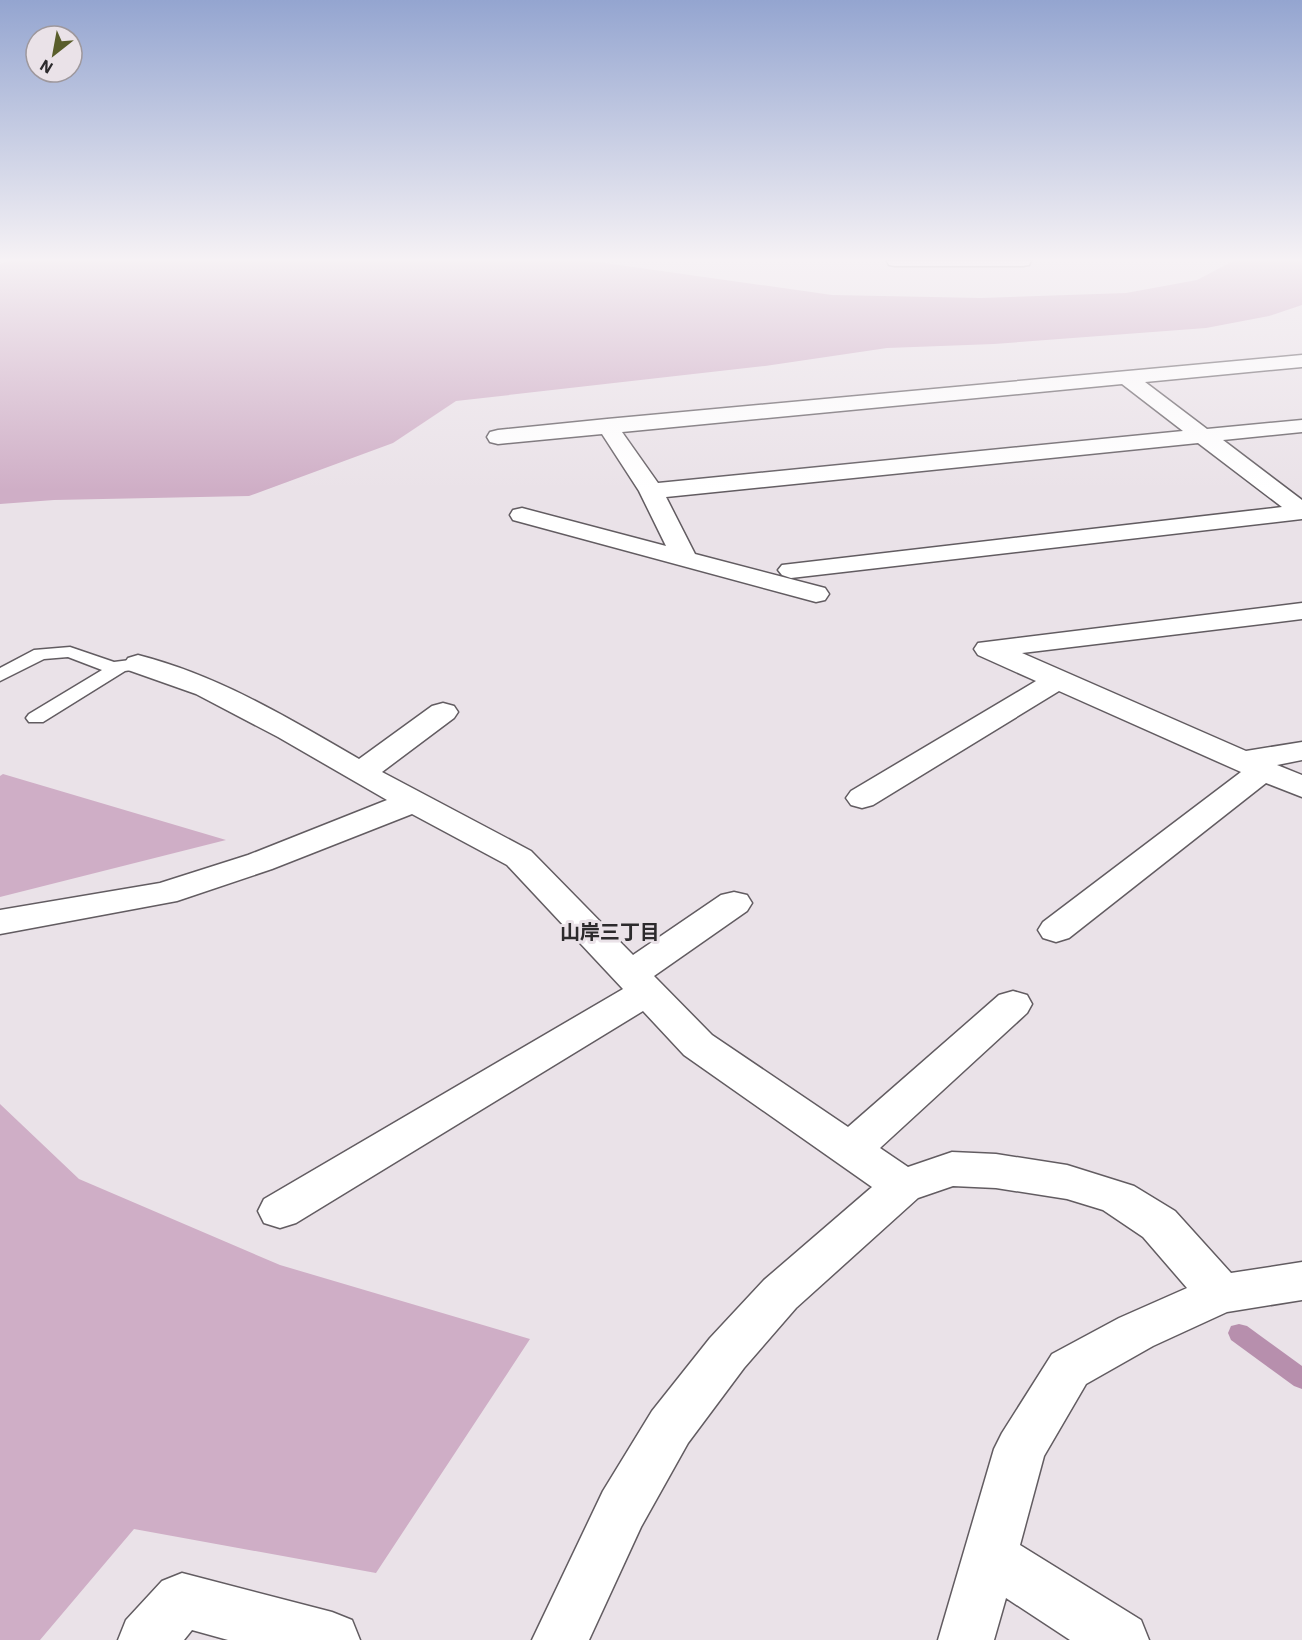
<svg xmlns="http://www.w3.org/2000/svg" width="1302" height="1640" font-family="'IBM Plex Sans','Noto Sans JP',sans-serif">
  <rect width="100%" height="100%" fill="#eae2e8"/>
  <g fill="#cfaec6">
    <polygon points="8,261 591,261 832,295 981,298 1126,293 1197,280 1233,261 1302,261 1302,305 1269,316 1206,328 994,344 887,348 765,366 456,401 393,443 249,496 54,500 0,504 0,264"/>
    <polygon points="3,774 226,840 0,897 0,776"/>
    <polygon points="0,1104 79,1179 280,1265 530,1339 376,1573 134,1529 40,1640 0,1640"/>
  </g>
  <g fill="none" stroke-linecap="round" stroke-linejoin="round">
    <polygon fill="#b78fad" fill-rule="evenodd" points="1239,1324 1247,1326 1302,1366 1302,1389 1294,1386 1231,1340 1228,1333 1231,1326"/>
    <defs>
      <polygon id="service" points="70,647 114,662 138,659 144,660 147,664 144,668 125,671 43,722 29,722 26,718 29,714 102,670 68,657 44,659 0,681 0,668 34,650"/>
      <g id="minor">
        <polygon points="887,261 1031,261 1029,265 1023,266 895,266 889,265"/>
        <path d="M1302,355V367L1145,382L1207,429L1302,420V432L1223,440L1302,500V519L791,578L782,575L778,570L782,565L1282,507L1198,443L666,497L695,554L825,588L829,594L825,600L816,602L513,520L510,515L513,510L522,508L666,546L639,491L602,434L498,444L490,442L487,437L490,432L498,430L607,419ZM1122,384L1183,431L658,483L622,432Z"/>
        <polygon points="1302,603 1302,619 1022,653 1246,751 1302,742 1302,760 1277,765 1302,775 1302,797 1266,783 1069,938 1056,942 1043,938 1038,930 1043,922 1241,772 1059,691 873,805 862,808 851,805 846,798 851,791 1036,681 978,655 974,649 978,643"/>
        <path d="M138,655C217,675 289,718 359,759L432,706L443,703L454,706L458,712L454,718L382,772L531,851L633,955L721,895L734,892L747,895L752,903L747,911L654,976L712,1035L848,1127L999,995L1013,991L1027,995L1032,1004L1027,1013L880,1148L908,1167L952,1152L996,1154L1067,1165L1134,1186L1175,1211L1231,1273L1302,1262V1300L1227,1312L1153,1346L1086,1384L1044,1456L1020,1545L1141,1620L1149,1640H1070L1006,1598L994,1640H938L994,1449L1002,1433L1052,1354L1119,1318L1187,1288L1143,1237L1103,1210L1067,1199L996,1188L953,1186L918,1198L796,1308L744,1368L688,1443L641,1527L589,1640H532L603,1491L652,1411L710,1338L764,1280L872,1187L684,1055L643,1011L296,1223L280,1228L264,1223L258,1211L264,1199L623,989L507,865L412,814L272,869L177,901L0,934V910L160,883L248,855L387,800L278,737L196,694L128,670L124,664L128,658Z"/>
        <polygon points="182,1573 332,1612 352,1620 360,1640 228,1640 192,1630 184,1640 118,1640 126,1620 162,1581"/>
      </g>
    </defs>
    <use href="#service" stroke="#625c61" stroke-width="3"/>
    <use href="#minor" stroke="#625c61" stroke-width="3"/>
    <use href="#service" fill="#fff" fill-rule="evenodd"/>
    <use href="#minor" fill="#fff" fill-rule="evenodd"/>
  </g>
  <linearGradient id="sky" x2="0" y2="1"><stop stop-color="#94a5d0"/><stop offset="0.53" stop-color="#f6f2f5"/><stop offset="1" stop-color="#f6f2f5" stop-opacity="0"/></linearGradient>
  <rect width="1302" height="490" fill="url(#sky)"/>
  <g text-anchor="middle" stroke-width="6" stroke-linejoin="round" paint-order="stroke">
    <g font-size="20" font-weight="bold" fill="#2c2a2c" stroke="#eae2e8">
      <text x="610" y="939">山岸三丁目</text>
    </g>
  </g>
  <g transform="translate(54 54) rotate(211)"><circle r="28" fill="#eae2e8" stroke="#9e989d" stroke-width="1.5"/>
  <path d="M0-4.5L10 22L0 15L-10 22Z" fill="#595d2b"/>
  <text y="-9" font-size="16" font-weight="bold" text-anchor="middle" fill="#2c2a2c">N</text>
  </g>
</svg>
